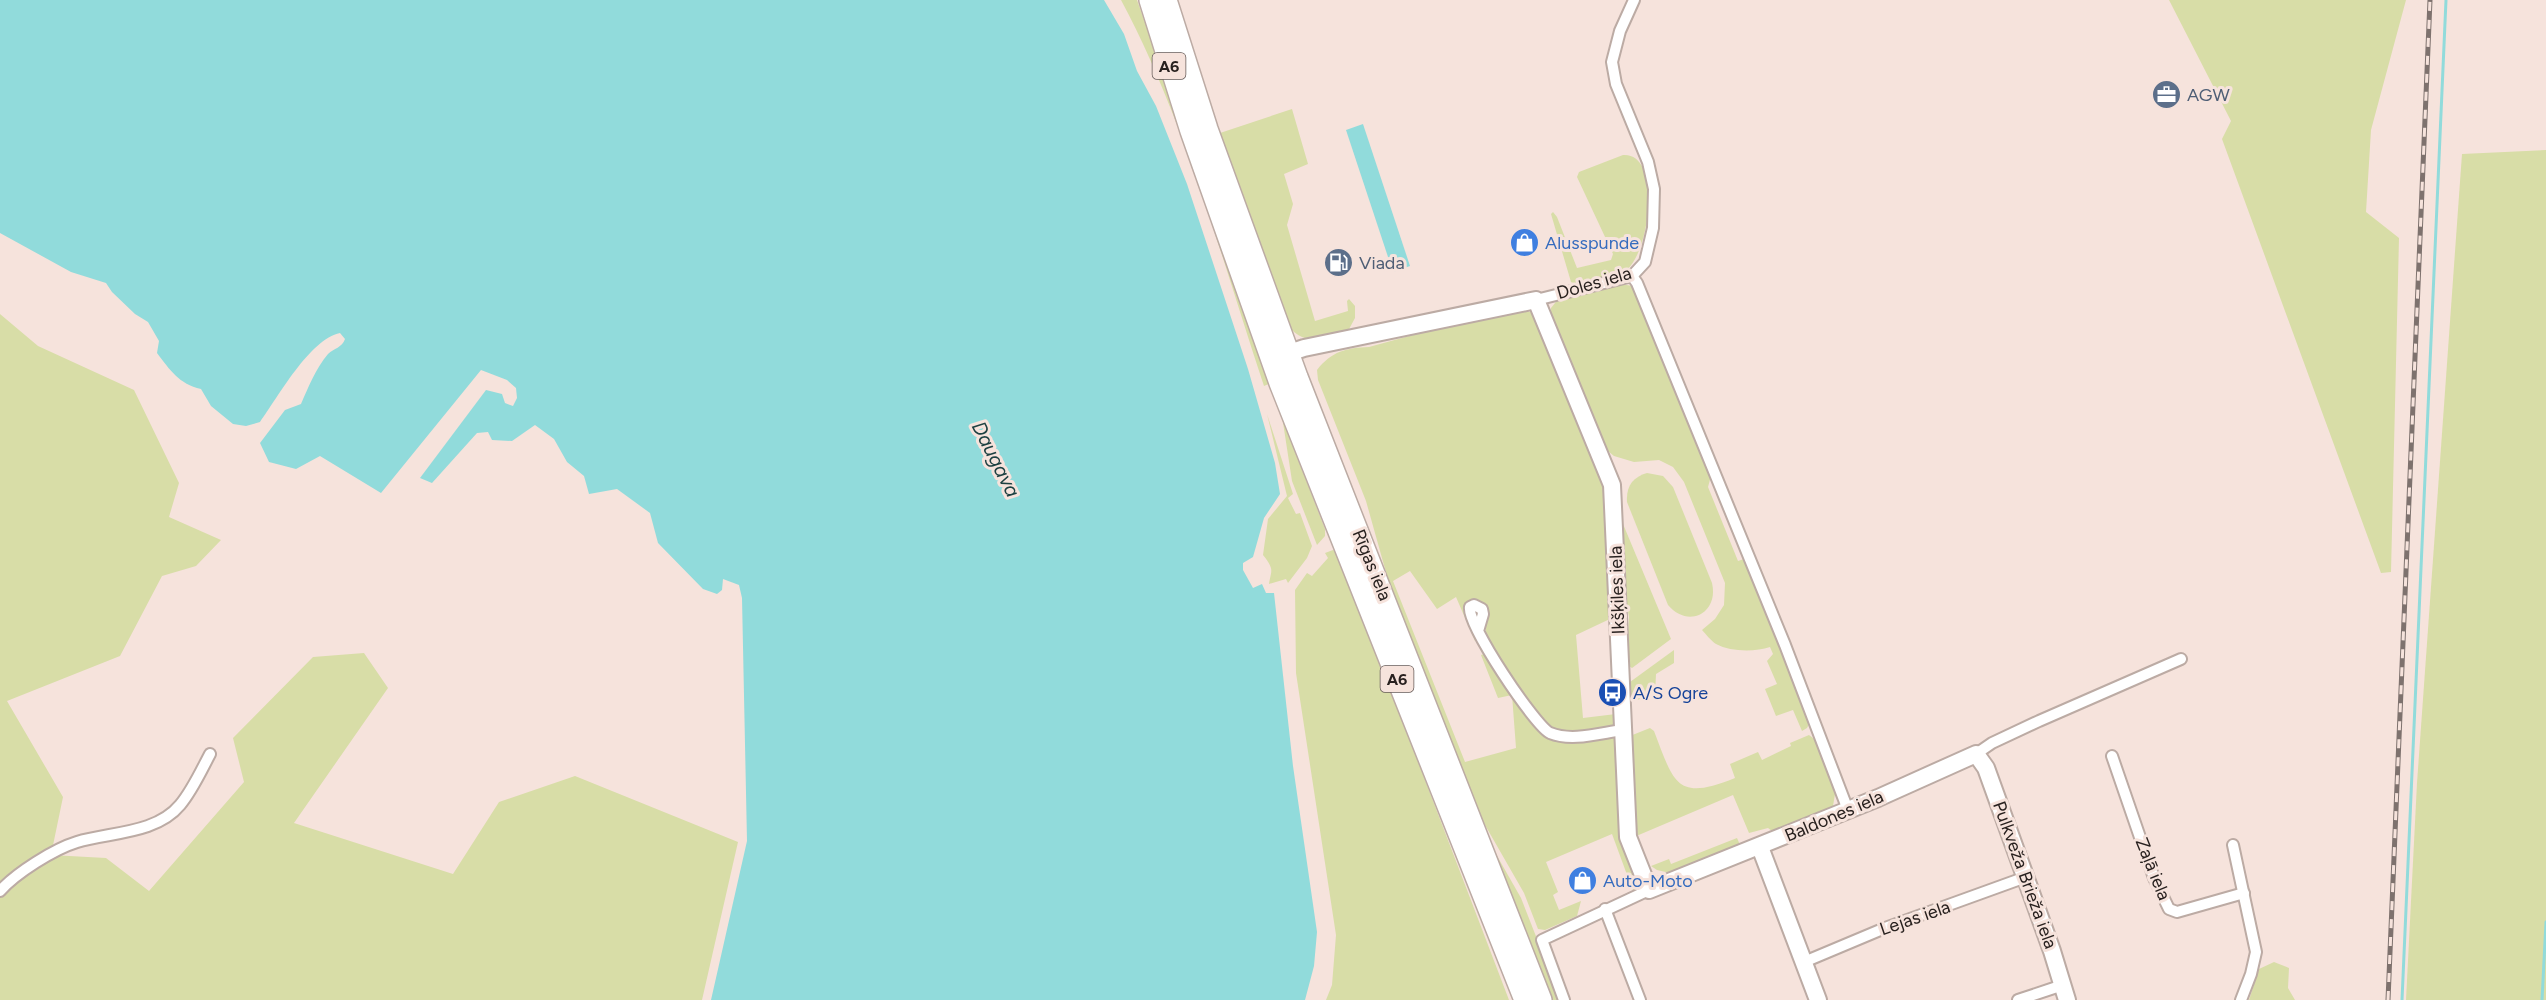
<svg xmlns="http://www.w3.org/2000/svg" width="2546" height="1000" font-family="Figtree,sans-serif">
  <rect width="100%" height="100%" fill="#f6e3dc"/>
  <g fill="#d8dda7">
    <path d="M1121,0H1137L1273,382L1264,386C1222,260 1184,117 1121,0Z"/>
    <polygon points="2169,0 2406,0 2371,130 2366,212 2399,238 2391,572 2381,573 2222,139 2231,121"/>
    <path d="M1292,109L1308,164L1284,174L1293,204L1287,225L1315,321L1348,311L1347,301L1349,299L1355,306V318L1348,331C1319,338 1305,349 1284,321L1217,134Z"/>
    <polygon points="2546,150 2546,1000 2406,1000 2417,783 2462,154"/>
    <path d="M1623,155C1663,152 1650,255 1625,271C1612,280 1591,281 1575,284L1571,282L1551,214L1553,212L1557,217L1577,268L1611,260L1613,254L1577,177L1579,172Z"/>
    <path d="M1620,284L1633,286L1711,476L1708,487L1738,561L1744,559L1810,722L1807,728L1802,731L1793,710L1776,716L1765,689L1777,684L1767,661L1773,654L1770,647C1755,652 1731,652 1716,644C1711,641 1706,634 1702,630L1715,619L1724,605L1725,583L1684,482L1673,467L1659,460L1634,462L1614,456L1603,447L1551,322V308L1559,298Z"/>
    <path d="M1515,307L1533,313L1606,482L1612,618L1576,635L1583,718L1616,714V726L1611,729L1558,734L1538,718L1485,638L1487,613L1483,604L1476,600L1464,606L1478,640L1475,641L1456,597L1437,609L1410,571L1393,581L1465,762L1516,748L1512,695L1498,698L1481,655L1484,654L1545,734L1612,735L1617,738L1622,845L1634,870L1636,889L1633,891L1612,834L1546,862L1558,892L1553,895L1559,910L1581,901L1577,916L1545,930L1538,929L1524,893L1481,818L1459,764L1389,583L1366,501L1318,380L1317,370C1332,351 1346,348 1369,347Z"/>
    <polygon points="0,314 38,346 134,390 179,483 169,517 221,540 196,566 162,576 120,656 7,701 63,797 51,855 106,858 149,891 244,782 233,738 313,657 364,653 388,688 294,823 453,874 499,802 575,776 738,842 702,1000 0,1000"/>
    <polygon points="1280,403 1289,436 1325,529 1325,536 1317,545 1292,481"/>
    <path d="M1267,414L1293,494L1288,498L1296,514L1300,513L1312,546L1307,558L1288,583L1286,579L1269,584C1271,570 1275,570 1263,555L1268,519L1287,496Z"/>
    <path d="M1647,473L1663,476L1673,487L1712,583C1719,613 1688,629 1668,605L1627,502C1626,486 1633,477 1647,473Z"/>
    <polygon points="1618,512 1671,639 1632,668 1626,664 1629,617 1622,580"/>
    <polygon points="1333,550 1339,554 1343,565 1509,1000 1326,1000 1332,985 1336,935 1296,673 1295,590 1307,573 1312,576 1328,558 1325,553"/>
    <polygon points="1674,650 1674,663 1656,674 1655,695 1629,702 1628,685 1630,682"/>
    <path d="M1650,728L1654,731C1674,783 1676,802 1735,778L1730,764L1758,752L1762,760L1791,746L1790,743L1809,735L1817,741L1836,788L1832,812L1776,834L1768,828L1749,833L1733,795L1634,837L1630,736Z"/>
    <polygon points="1476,819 1521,898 1561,1000 1548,1000"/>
    <polygon points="1737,838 1741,847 1670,873 1657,870 1651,866 1669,859 1671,864"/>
    <polygon points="2274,962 2289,968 2288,988 2295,1000 2249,1000 2259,969"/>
  </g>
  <g fill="#91dbdb">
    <path d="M0,0H1104L1124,34L1137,71L1156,106L1187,184L1248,369L1275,463L1280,494L1264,518L1253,557L1243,563V570L1253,588L1262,584L1266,593H1274L1293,766L1317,932L1314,966L1305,1000H711L747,841L742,598L739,585L723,579L722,590L717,594L703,589L658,543L650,513L617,489L589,494L584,476L567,462L554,439L535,425L512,441L492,440L488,432L477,433L432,483L420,478L486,390L502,394L505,403L513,406L517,398L516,388L507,380L481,370L381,493L320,456L296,469L269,462L260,443L285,410L301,404C308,388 316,368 328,354C334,348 342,348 345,339L340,333C310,339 278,397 260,422L246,426L233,424L211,406L201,389C179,384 170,370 157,353L159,341L148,322L135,314L112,292L106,283L71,272L0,233Z"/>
    <polygon points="1363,124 1410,266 1393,272 1346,130"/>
  </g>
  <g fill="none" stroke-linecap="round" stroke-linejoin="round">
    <g stroke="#91dbdb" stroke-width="3">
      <polyline points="2402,1000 2446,0"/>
      <polyline points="2542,1000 2546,922"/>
    </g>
    <defs>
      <g id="street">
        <polyline points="1632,276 1637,283 1785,645 1848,810"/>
        <polyline points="1536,300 1632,276 1645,262 1653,228 1654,189 1648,162 1616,84 1612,62 1620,31 1634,0"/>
        <path d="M1478,631L1483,614L1482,609L1474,605L1470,607C1466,623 1535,726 1550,733C1572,742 1600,733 1623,730"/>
        <polyline points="1976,754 1992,743 2039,721 2181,659"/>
        <polyline points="2112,756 2154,878 2169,909 2177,912 2244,893"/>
        <polyline points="2233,845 2256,952 2251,974 2241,1000"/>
        <path d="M0,891C16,873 54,849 77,842C110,832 156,834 180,805C192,791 201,771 210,754"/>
        <polyline points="1605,909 1640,1000"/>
        <polyline points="1804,962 1885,928 2026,877"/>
        <polyline points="1564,1000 1542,940 1649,890"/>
        <polyline points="2018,1000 2063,985"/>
      </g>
      <g id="secondary">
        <polyline points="1277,357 1304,348 1536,300 1612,485 1628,837 1649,890 1878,798 1976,754 1986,768 2052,951 2067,1000"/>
        <polyline points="1760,847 1818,1000"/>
      </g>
      <g id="highway">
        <polyline points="1150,0 1191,131 1280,383 1525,1000"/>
        <polyline points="1166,0 1207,129 1297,377 1541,1000"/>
      </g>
    </defs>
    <use href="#street" stroke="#bcaba4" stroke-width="14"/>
    <use href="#secondary" stroke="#bcaba4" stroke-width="20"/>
    <use href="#highway" stroke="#bcaba4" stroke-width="24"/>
    <use href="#street" stroke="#fff" stroke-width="10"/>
    <use href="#secondary" stroke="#fff" stroke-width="16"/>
    <use href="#highway" stroke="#fff" stroke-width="21"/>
    <defs>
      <polyline id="rail" points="2388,1000 2430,0"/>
    </defs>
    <use href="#rail" stroke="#7e726e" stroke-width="5"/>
    <use href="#rail" stroke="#f6e3dc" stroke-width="3" stroke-dasharray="9" stroke-linecap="butt"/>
  </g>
  <defs>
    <symbol id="office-disc" viewBox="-11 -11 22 22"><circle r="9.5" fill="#5c6f8a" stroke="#f6e3dc"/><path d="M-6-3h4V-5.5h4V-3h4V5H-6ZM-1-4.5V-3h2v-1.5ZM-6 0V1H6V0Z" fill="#fff"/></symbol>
    <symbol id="shop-disc" viewBox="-11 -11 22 22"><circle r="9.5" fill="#3f7fe0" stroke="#f6e3dc"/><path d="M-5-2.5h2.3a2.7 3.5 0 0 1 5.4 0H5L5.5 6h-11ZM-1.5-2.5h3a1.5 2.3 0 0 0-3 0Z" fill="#fff"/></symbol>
    <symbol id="fuel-disc" viewBox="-11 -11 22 22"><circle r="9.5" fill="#5c6f8a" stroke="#f6e3dc"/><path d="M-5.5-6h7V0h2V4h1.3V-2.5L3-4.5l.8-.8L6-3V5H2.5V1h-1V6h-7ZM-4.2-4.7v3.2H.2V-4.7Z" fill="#fff"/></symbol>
    <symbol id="bus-disc" viewBox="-11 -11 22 22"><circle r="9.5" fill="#1a4fb4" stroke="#f6e3dc"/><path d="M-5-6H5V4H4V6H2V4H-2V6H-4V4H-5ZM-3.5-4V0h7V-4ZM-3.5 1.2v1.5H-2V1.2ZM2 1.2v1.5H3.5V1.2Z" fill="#fff"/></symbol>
  </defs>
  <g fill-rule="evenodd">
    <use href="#office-disc" x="2150" y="78" width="33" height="33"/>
    <use href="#shop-disc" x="1508" y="226" width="33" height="33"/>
    <use href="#fuel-disc" x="1322" y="246" width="33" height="33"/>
    <use href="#bus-disc" x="1596" y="676" width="33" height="33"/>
    <use href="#shop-disc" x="1566" y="864" width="33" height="33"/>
  </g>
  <g text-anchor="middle" stroke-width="6" stroke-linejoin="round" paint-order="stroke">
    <g fill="#f6e3dc" stroke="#665b58" stroke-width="1.5">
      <rect x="1152.5" y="53" width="33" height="26" rx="4.5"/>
      <rect x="1380.5" y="666" width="33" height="26" rx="4.5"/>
    </g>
    <g font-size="16" font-weight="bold" fill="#28211f">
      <text x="1169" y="72">A6</text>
      <text x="1397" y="685">A6</text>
    </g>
    <g font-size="18" fill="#4e5e75" stroke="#f6e3dc" text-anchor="start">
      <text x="2187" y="101">AGW</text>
      <text x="1359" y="269">Viada</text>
    </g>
    <g font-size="18" fill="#366cbe" stroke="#f6e3dc" text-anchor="start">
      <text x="1545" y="249">Alusspunde</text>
      <text x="1603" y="887">Auto-Moto</text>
    </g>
    <g font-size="18" fill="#28211f" stroke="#f6e3dc">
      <text transform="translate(1594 283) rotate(-16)" y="6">Doles iela</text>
      <text transform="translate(1372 565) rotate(68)" y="6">Rīgas iela</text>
      <text transform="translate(1617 590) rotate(-92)" y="6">Ikšķiles iela</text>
      <text transform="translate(1834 816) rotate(-23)" y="6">Baldones iela</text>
      <text transform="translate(2153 869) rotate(68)" y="6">Zaļā iela</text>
      <text transform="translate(2025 875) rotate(70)" y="6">Pulkveža Brieža iela</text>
      <text transform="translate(1915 918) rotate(-19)" y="6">Lejas iela</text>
    </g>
    <g font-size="18" fill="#164399" stroke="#f6e3dc" text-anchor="start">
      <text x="1633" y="699">A/S Ogre</text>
    </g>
    <g font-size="20" font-style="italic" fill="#1d4142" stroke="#f6e3dc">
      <text transform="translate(996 459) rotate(63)" y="7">Daugava</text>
    </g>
  </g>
</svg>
